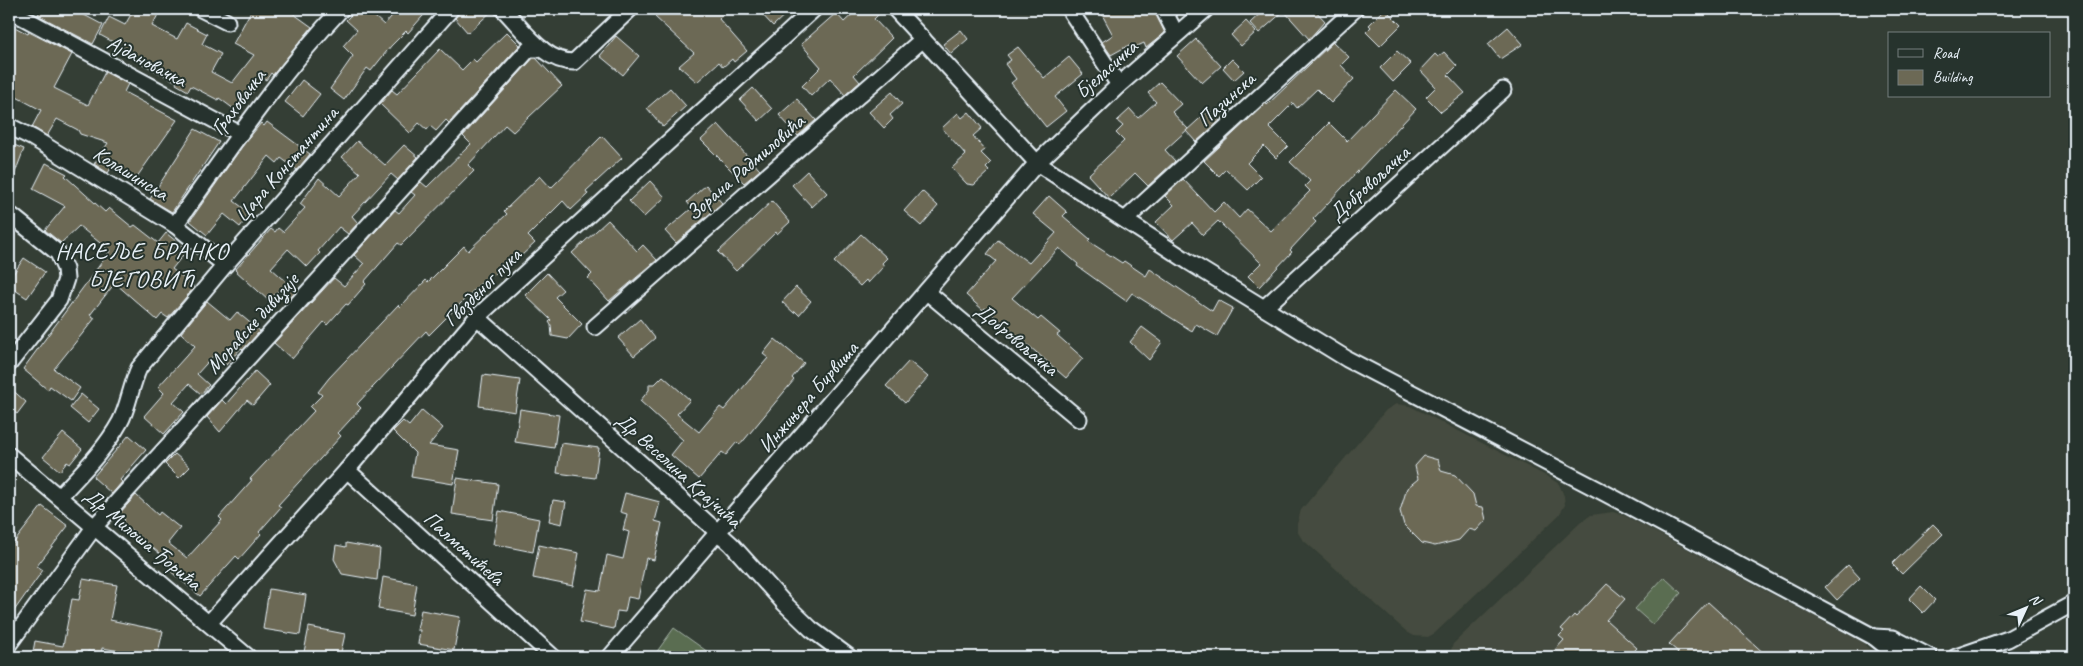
<svg xmlns="http://www.w3.org/2000/svg" width="2083" height="666" font-family="Caveat,sans-serif">
  <rect width="100%" height="100%" fill="#343e35"/>
  <filter id="ink" filterUnits="userSpaceOnUse"><feTurbulence type="fractalNoise" baseFrequency=".02" numOctaves="2"/><feDisplacementMap in="SourceGraphic" scale="10" xChannelSelector="R" yChannelSelector="G"/><feConvolveMatrix kernelMatrix="1 2 1 2 8 2 1 2 1" color-interpolation-filters="sRGB"/></filter>
  <g filter="url(#ink)">
    <g fill="#454b3f">
      <polygon points="1396,404 1410,406 1550,478 1559,484 1564,496 1565,505 1559,515 1435,633 1428,637 1414,636 1407,632 1302,539 1297,531 1297,524 1301,510 1386,410"/>
      <polygon points="1613,512 1625,516 1862,642 1877,657 1449,657 1453,644 1581,522 1591,515"/>
    </g>
    <g fill="#5a6d51" stroke="#a1afa4">
      <polygon points="1664,577 1681,593 1653,625 1635,609"/>
      <polygon points="674,628 715,657 653,657"/>
    </g>
    <g fill="#6c6955" stroke="#e8f1f8">
      <polygon points="41,9 73,9 103,25 93,44 38,15"/>
      <polygon points="134,9 161,9 152,26 177,39 186,23 207,34 202,44 221,54 211,72 232,83 254,55 233,44 252,9 287,9 312,27 273,75 271,73 266,80 263,78 238,112 219,98 218,100 191,86 188,91 176,84 177,82 133,59 135,54 100,35 109,17 125,25"/>
      <polygon points="357,9 366,9 384,25 398,9 429,9 408,33 406,31 391,46 371,71 367,68 344,100 330,89 353,56 343,46 357,30 346,20"/>
      <polygon points="460,9 494,9 468,33 455,18"/>
      <polygon points="663,9 717,9 723,15 719,19 747,51 734,62 732,59 723,67 719,62 697,82 679,66 694,53 655,17"/>
      <polygon points="757,9 791,9 773,26"/>
      <polygon points="858,9 884,9 874,19 892,38 854,75 860,82 845,95 830,78 811,96 802,86 821,67 801,44 836,13 844,22"/>
      <polygon points="1099,9 1154,9 1165,33 1146,48 1144,43 1131,49 1129,45 1111,55 1102,42 1113,35"/>
      <polygon points="1265,9 1314,9 1325,21 1309,39 1284,11 1259,33 1250,23"/>
      <polygon points="1385,9 1401,25 1380,46 1366,32 1371,27 1369,25"/>
      <polygon points="1246,21 1256,32 1241,46 1231,35"/>
      <polygon points="9,24 28,34 29,32 72,54 54,88 88,105 105,72 128,84 124,92 177,120 134,181 113,165 108,173 94,164 108,143 80,134 78,130 57,119 47,136 32,127 41,110 9,93"/>
      <polygon points="1508,27 1523,44 1500,59 1488,44"/>
      <polygon points="961,30 968,39 951,54 943,44"/>
      <polygon points="507,32 520,45 449,123 446,120 436,131 430,126 427,130 419,123 410,133 380,104 392,90 397,94 440,49 462,70 473,59 476,62"/>
      <polygon points="616,36 639,56 623,75 600,56"/>
      <polygon points="1196,39 1221,66 1202,83 1177,56"/>
      <polygon points="1333,42 1349,57 1341,65 1354,79 1331,103 1317,89 1297,108 1293,103 1269,127 1288,146 1276,158 1264,146 1247,163 1261,177 1248,190 1226,169 1219,176 1204,161 1266,103 1267,105"/>
      <polygon points="1018,47 1044,78 1069,57 1083,74 1055,97 1066,111 1046,127 1011,83 1016,79 1005,64 1011,60 1007,55"/>
      <polygon points="1397,51 1411,64 1393,82 1380,68"/>
      <polygon points="1444,52 1457,66 1448,75 1465,93 1441,112 1426,97 1436,87 1420,70 1435,54 1438,57"/>
      <polygon points="533,58 536,58 562,86 513,132 505,125 468,165 474,171 401,245 398,243 364,282 366,284 348,305 346,304 327,325 324,322 292,359 274,343 334,278 344,286 364,264 354,255 395,210 399,213 415,195 411,192 421,182 427,187 471,144 463,136"/>
      <polygon points="1232,59 1244,71 1234,80 1223,68"/>
      <polygon points="302,80 320,94 303,116 285,102"/>
      <polygon points="1160,82 1181,104 1172,112 1188,129 1165,150 1175,161 1148,186 1135,173 1109,198 1088,175 1124,141 1116,133 1123,126 1117,121 1130,109 1138,118 1156,102 1148,93"/>
      <polygon points="670,88 686,106 663,127 647,108"/>
      <polygon points="753,88 772,109 759,121 740,100"/>
      <polygon points="1396,90 1416,109 1313,219 1316,222 1290,250 1292,252 1259,287 1248,276 1261,263 1218,221 1203,235 1192,223 1173,240 1156,222 1174,205 1165,196 1183,179 1214,212 1224,202 1239,218 1247,209 1271,231 1310,191 1305,186 1310,181 1290,162 1329,123 1347,141"/>
      <polygon points="892,92 902,104 890,115 893,119 884,128 869,112"/>
      <polygon points="797,99 816,120 798,136 779,115"/>
      <polygon points="1209,110 1220,121 1196,142 1186,131"/>
      <polygon points="969,112 982,128 973,136 985,150 981,153 991,163 986,168 989,171 974,185 967,184 952,168 966,155 942,128 958,113 962,118"/>
      <polygon points="267,122 310,154 297,170 281,158 277,163 269,156 234,201 250,213 240,227 224,214 207,235 190,221 241,148 261,123 264,126"/>
      <polygon points="718,124 760,170 744,183 701,140"/>
      <polygon points="195,129 219,142 172,212 150,199"/>
      <polygon points="602,136 622,158 586,191 588,194 571,210 563,201 528,236 535,243 521,256 517,253 493,276 490,274 429,335 426,331 357,404 361,408 338,433 341,436 278,505 281,507 259,532 261,534 239,559 236,556 200,596 170,571 175,566 122,523 125,520 119,514 136,495 158,515 160,512 180,528 168,543 187,558 222,520 219,517 252,480 250,479 314,411 310,407 322,395 318,392 329,378 398,305 400,307 426,280 428,282 464,246 468,251 507,214 504,211 540,176 551,188"/>
      <polygon points="357,141 385,165 404,145 418,157 398,180 391,174 352,216 358,223 348,234 339,227 318,251 320,253 307,267 288,249 271,268 297,291 288,300 278,291 269,301 235,270 271,229 275,232 278,228 283,232 305,208 300,204 319,178 339,196 360,173 342,157"/>
      <polygon points="9,143 24,149 10,186 9,186"/>
      <polygon points="46,163 67,174 65,176 105,212 109,208 132,227 135,225 158,243 166,233 187,250 172,269 193,285 193,289 168,318 162,314 157,320 115,283 90,315 95,318 54,369 80,388 71,401 50,386 48,390 23,369 110,251 79,226 61,243 45,230 65,206 33,189"/>
      <polygon points="807,171 827,193 812,207 792,185"/>
      <polygon points="650,181 665,197 644,217 629,201"/>
      <polygon points="706,185 722,203 676,243 665,231 692,208 687,202"/>
      <polygon points="922,191 938,206 921,226 904,211"/>
      <polygon points="1049,196 1067,212 1063,216 1090,239 1088,241 1122,263 1124,261 1146,276 1150,269 1212,311 1218,300 1233,308 1217,336 1196,324 1192,331 1132,293 1126,301 1077,266 1078,264 1059,248 1012,298 1038,320 1041,317 1060,333 1057,335 1083,358 1066,378 985,308 983,310 966,295 996,261 987,254 998,240 1029,263 1056,233 1033,214"/>
      <polygon points="772,201 790,222 777,234 776,232 736,271 718,252"/>
      <polygon points="608,220 637,251 643,245 657,260 609,301 588,278 592,274 572,253"/>
      <polygon points="861,234 887,258 882,263 884,266 868,283 866,280 860,286 834,262"/>
      <polygon points="24,258 45,272 27,298 9,286 9,280"/>
      <polygon points="547,273 563,290 555,297 582,324 568,339 552,336 551,325 549,322 551,320 525,295"/>
      <polygon points="796,287 811,301 799,315 795,311 794,313 782,302"/>
      <polygon points="207,301 230,320 237,312 260,331 243,350 241,348 226,365 214,355 197,374 209,385 201,394 189,384 173,402 184,412 164,434 144,416 164,393 158,387 195,346 181,333"/>
      <polygon points="640,319 655,338 634,356 618,338"/>
      <polygon points="1142,327 1162,342 1149,360 1130,342"/>
      <polygon points="775,339 804,363 792,378 794,380 740,445 737,442 726,455 722,452 699,479 671,455 683,440 640,401 649,390 649,384 655,384 663,376 690,400 677,414 699,432 720,407 724,410 768,358 763,354"/>
      <polygon points="909,361 928,377 905,403 886,386"/>
      <polygon points="255,371 270,385 253,405 247,400 220,432 207,417 222,400 226,404"/>
      <polygon points="483,375 520,380 515,412 479,406"/>
      <polygon points="9,387 26,402 17,414 9,408"/>
      <polygon points="81,394 99,409 88,423 70,408"/>
      <polygon points="520,409 559,415 554,448 515,442"/>
      <polygon points="422,410 443,428 429,445 459,450 453,484 411,477 415,453 393,431 403,421 409,426"/>
      <polygon points="63,433 82,449 70,464 67,462 60,471 43,457"/>
      <polygon points="129,435 146,450 120,480 122,482 112,494 93,477"/>
      <polygon points="561,443 599,448 595,478 557,473"/>
      <polygon points="175,454 190,467 179,478 165,464"/>
      <polygon points="1424,456 1438,460 1441,471 1455,475 1473,494 1476,506 1483,507 1486,520 1476,531 1469,529 1459,540 1435,546 1422,543 1404,525 1400,511 1407,488 1418,479 1415,466"/>
      <polygon points="457,478 498,484 493,520 452,514"/>
      <polygon points="625,493 660,502 655,521 662,523 654,560 646,558 638,599 628,597 625,612 617,611 614,629 580,622 587,589 600,591 607,555 623,559 629,532 623,530 627,514 620,512"/>
      <polygon points="553,500 566,502 562,524 549,521"/>
      <polygon points="42,506 68,526 37,566 43,570 9,618 9,549"/>
      <polygon points="499,511 539,519 533,552 493,544"/>
      <polygon points="1933,524 1943,534 1902,574 1892,564"/>
      <polygon points="346,543 380,549 377,580 342,574 334,559 336,545 346,547"/>
      <polygon points="539,545 579,553 573,586 533,578"/>
      <polygon points="1848,565 1860,578 1837,600 1825,587"/>
      <polygon points="383,577 417,584 412,615 378,609"/>
      <polygon points="83,579 117,585 110,620 163,631 157,657 102,648 101,654 88,651 87,657 32,657 35,641 63,646 72,599 79,600"/>
      <polygon points="1607,584 1625,599 1606,620 1637,648 1629,657 1560,657 1554,651 1564,640 1559,636 1564,631 1561,629 1574,615 1576,617"/>
      <polygon points="1921,586 1935,600 1923,613 1909,599"/>
      <polygon points="269,589 306,595 300,635 263,629"/>
      <polygon points="1708,602 1768,657 1673,657 1678,652 1669,644"/>
      <polygon points="421,610 460,617 454,650 418,644 420,630 417,630"/>
      <polygon points="309,627 345,634 340,657 303,657"/>
    </g>
    <g fill="none" stroke-linecap="round" stroke-linejoin="round">
      <defs>
        <g id="minor">
          <polyline points="201,9 227,22"/>
          <path d="M503,9C523,29 544,62 574,62L630,9"/>
          <polyline points="895,9 1037,163 1189,262 1347,359 1599,490 1874,637 1899,657"/>
          <polyline points="1069,9 1119,85"/>
          <polyline points="1163,9 1176,34"/>
          <polyline points="9,10 240,134"/>
          <polyline points="9,126 33,138 175,225 225,265"/>
          <polyline points="1125,220 1355,9"/>
          <path d="M175,225C228,151 279,75 341,9"/>
          <polyline points="927,292 1079,419"/>
          <polyline points="1264,308 1503,90"/>
          <polyline points="477,317 731,544 784,603 811,629 849,657"/>
          <polyline points="595,327 923,39"/>
          <polyline points="9,364 59,300 66,279 65,269 58,253 12,216"/>
          <polyline points="9,455 248,657"/>
          <polyline points="347,470 553,657"/>
          <path d="M59,497C81,473 104,451 120,422C128,408 131,385 139,368L225,265L451,9"/>
          <polyline points="209,623 347,470 477,317 814,9"/>
          <polyline points="1874,637 1893,638 1930,657"/>
          <polyline points="9,644 95,526 529,49 542,49"/>
          <polyline points="610,657 1037,163 1119,85 1206,9"/>
          <polyline points="1956,657 2008,639 2074,603"/>
        </g>
      </defs>
      <use href="#minor" stroke="#e8f1f8" stroke-width="19"/>
      <use href="#minor" stroke="#26332d" stroke-width="15"/>
    </g>
  </g>
  <g text-anchor="middle" stroke-width="4" stroke-linejoin="round" paint-order="stroke">
    <g font-size="21" fill="#e8f1f8" stroke="#26332d">
      <text transform="translate(147 61) rotate(28)" y="7">Ајдановачка</text>
      <text transform="translate(1106 69) rotate(-42)" y="7">Бјеласичка</text>
      <text transform="translate(1226 99) rotate(-42)" y="7">Пазинска</text>
      <text transform="translate(238 102) rotate(-53)" y="7">Граховачка</text>
      <text transform="translate(286 164) rotate(-49)" y="7">Цара Константина</text>
      <text transform="translate(745 167) rotate(-41)" y="7">Зорана Радмиловића</text>
      <text transform="translate(131 173) rotate(32)" y="7">Колашинска</text>
      <text transform="translate(1369 183) rotate(-42)" y="7">Добровољачка</text>
      <text transform="translate(482 287) rotate(-45)" y="7">Гвозденог пука</text>
      <text transform="translate(252 323) rotate(-48)" y="7">Моравске дивизије</text>
      <text transform="translate(1017 339) rotate(40)" y="7">Добровољачка</text>
      <text transform="translate(808 397) rotate(-49)" y="7">Инжињера Бирвиша</text>
      <text transform="translate(679 470) rotate(42)" y="7">Др Веселина Крајчића</text>
      <text transform="translate(143 539) rotate(40)" y="7">Др Милоша Ђорића</text>
      <text transform="translate(464 548) rotate(42)" y="7">Палмотићева</text>
    </g>
    <g font-size="24" letter-spacing="1" fill="#e8f1f8" stroke="#26332d">
      <text x="142" y="259">НАСЕЉЕ БРАНКО<tspan x="142" dy="28">БЈЕГОВИЋ</tspan></text>
    </g>
  </g>
  <rect width="2083" height="666" fill="none" stroke="#26332d" stroke-width="30"/>
  <rect x="15" y="15" width="2053" height="636" fill="none" stroke="#e8f1f8" stroke-width="2" filter="url(#ink)"/>
  <rect x="1888" y="32" width="162" height="65" fill="#26332d" stroke="#747f7e"/>
  <rect x="1898" y="49" width="25" height="8" fill="#26332d" stroke="#747f7e"/>
  <text x="1933" y="58" font-size="15" fill="#e8f1f8">Road</text>
  <rect x="1898" y="70" width="25" height="15" fill="#6c6955" stroke="#747f7e"/>
  <text x="1933" y="82" font-size="15" fill="#e8f1f8">Building</text>
  <g transform="translate(2026 608) rotate(46)" stroke="#26332d" stroke-width="4" paint-order="stroke">
  <path d="M0-4L9 19L0 12L-9 19Z" fill="#e8f1f8"/>
  <text y="-8" font-size="14" font-weight="bold" text-anchor="middle" fill="#e8f1f8">N</text>
  </g>
</svg>
